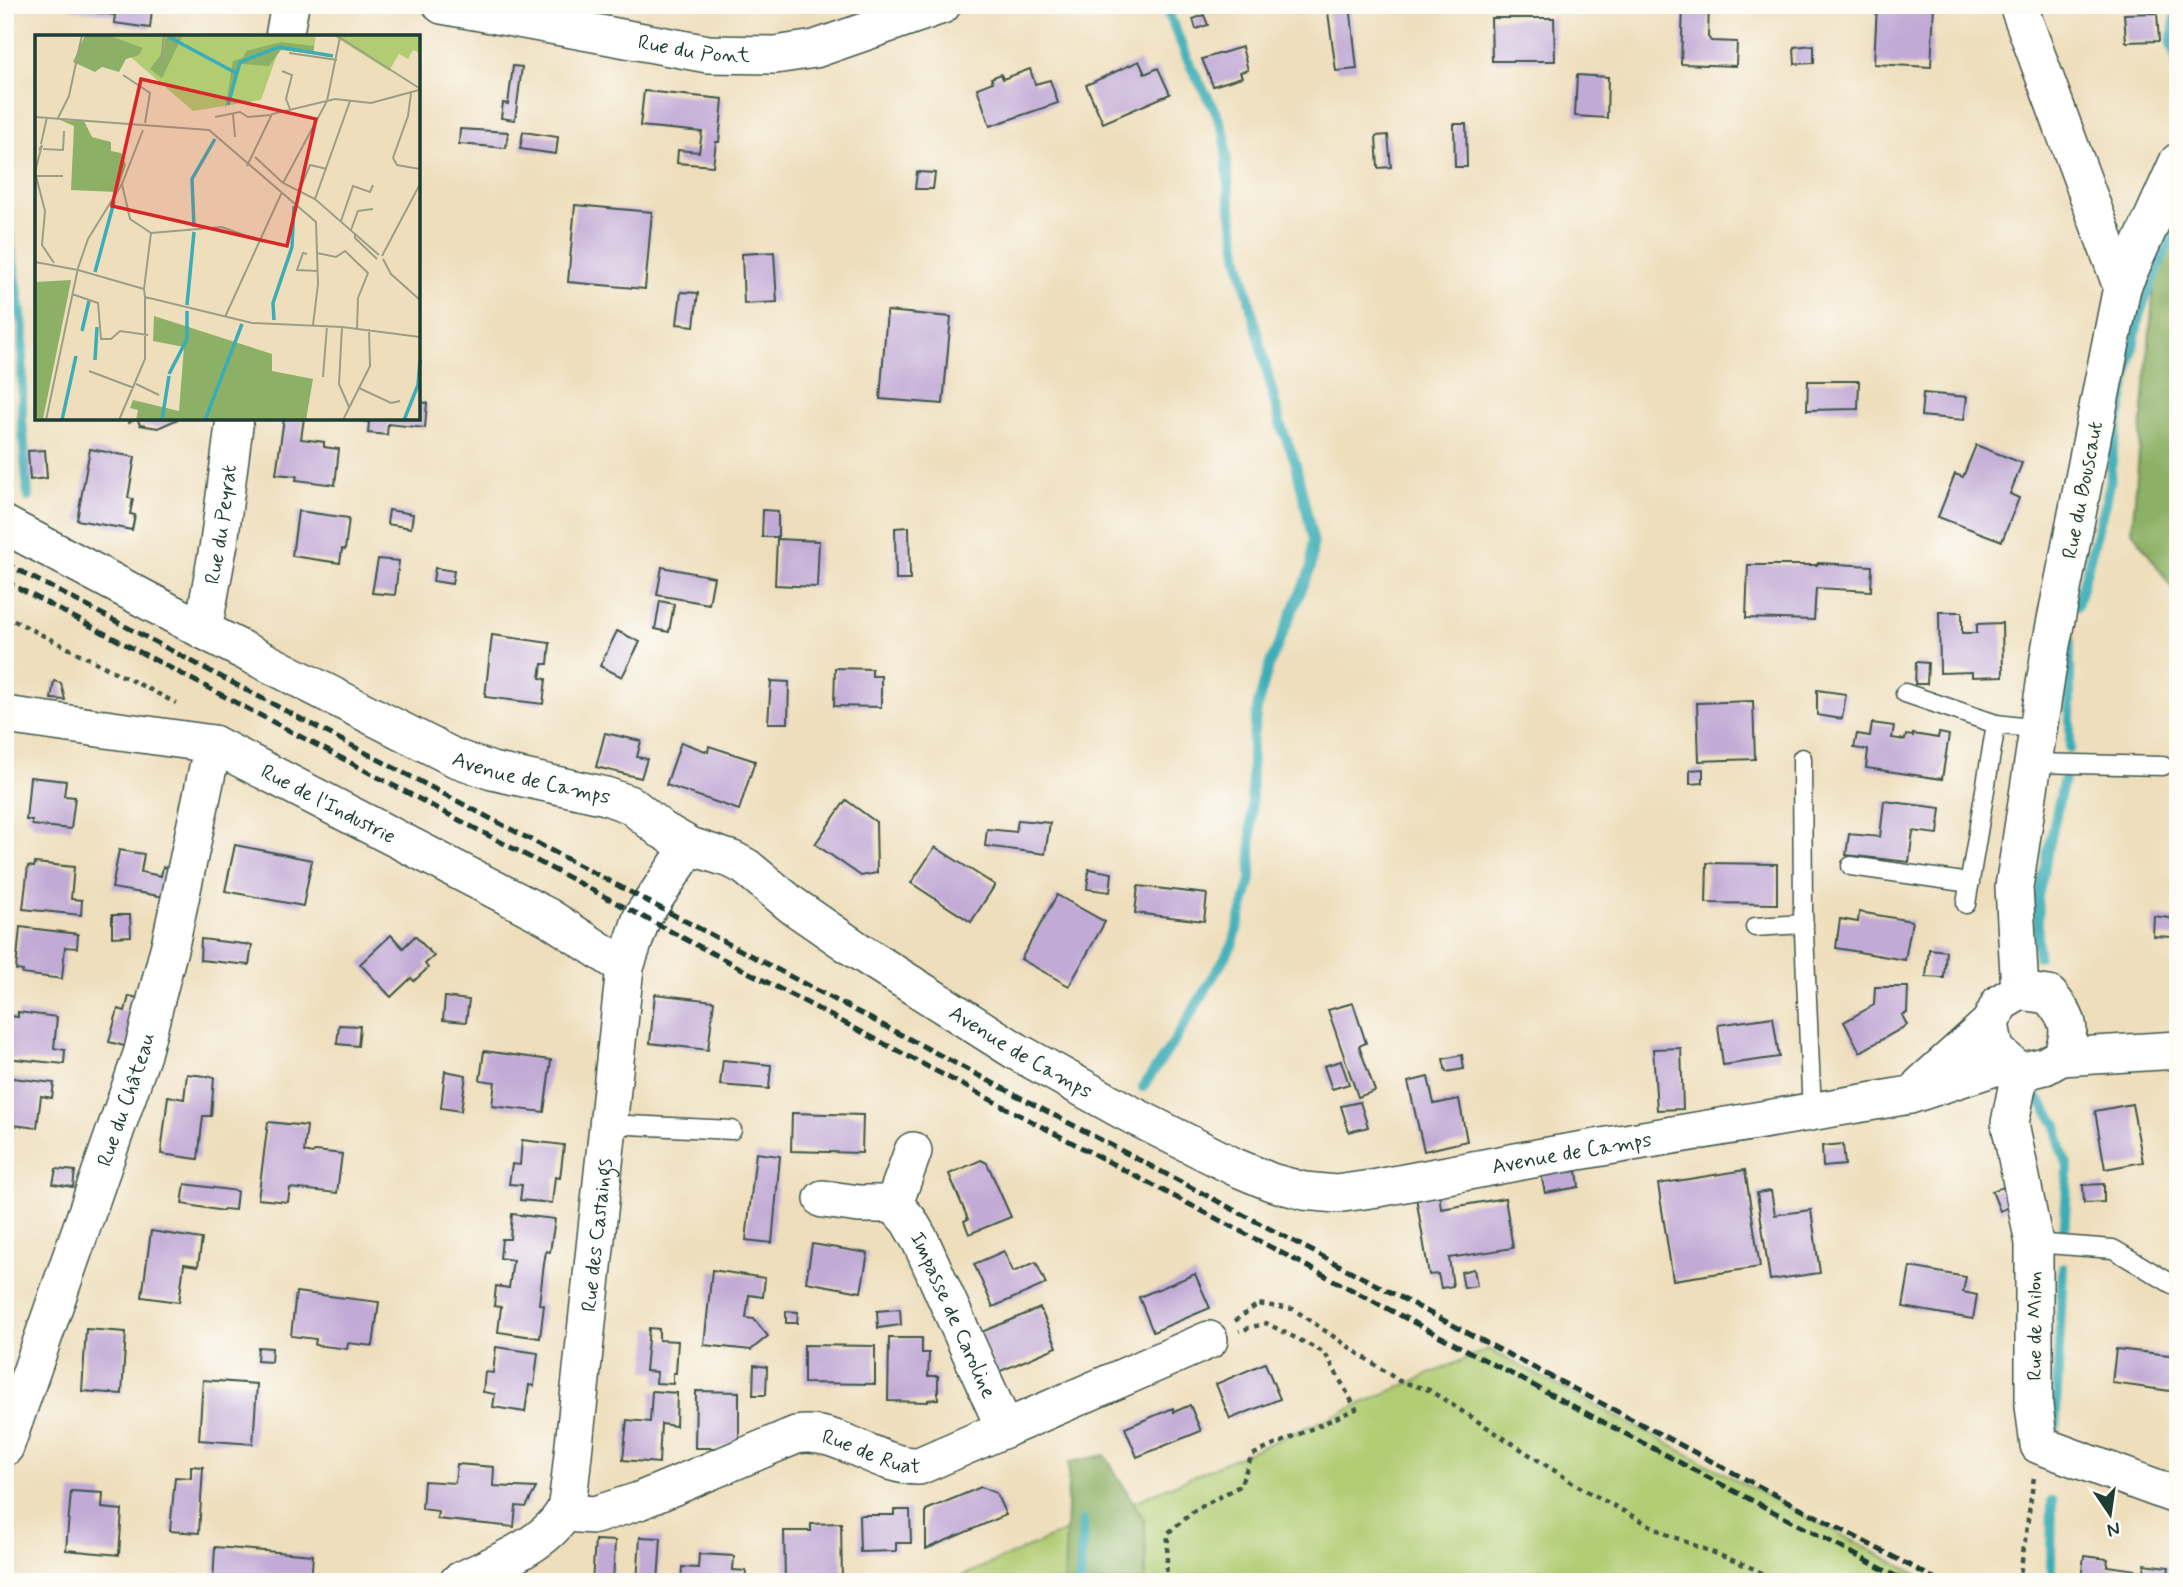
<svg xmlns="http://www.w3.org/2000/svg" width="2183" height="1587" font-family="Mynerve,sans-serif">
  <rect width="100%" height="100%" fill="#fdfcf7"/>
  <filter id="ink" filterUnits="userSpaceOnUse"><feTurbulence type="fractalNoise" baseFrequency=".0143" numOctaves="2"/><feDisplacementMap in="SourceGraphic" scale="14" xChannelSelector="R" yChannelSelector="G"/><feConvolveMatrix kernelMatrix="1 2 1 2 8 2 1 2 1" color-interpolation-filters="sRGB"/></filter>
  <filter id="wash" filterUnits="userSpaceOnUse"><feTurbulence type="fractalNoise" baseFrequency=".00686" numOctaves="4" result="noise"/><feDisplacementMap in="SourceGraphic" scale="28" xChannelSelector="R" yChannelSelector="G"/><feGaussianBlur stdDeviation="1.57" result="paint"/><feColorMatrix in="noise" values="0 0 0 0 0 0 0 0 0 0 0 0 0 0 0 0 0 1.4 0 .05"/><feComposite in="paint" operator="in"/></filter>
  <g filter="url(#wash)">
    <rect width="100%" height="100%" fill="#eedebc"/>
    <polygon fill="#b1cc73" stroke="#688454" stroke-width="2" points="1488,1349 1931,1582 948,1582"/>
    <g fill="#8cb065" stroke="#56764c" stroke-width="2">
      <polygon points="2178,181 2178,596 2132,531 2163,187"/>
      <polygon points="1105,1455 1145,1522 1146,1582 1064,1582 1069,1462"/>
    </g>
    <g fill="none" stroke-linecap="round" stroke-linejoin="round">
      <g stroke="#3badb6" stroke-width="10">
        <polyline points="2178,6 2171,44 2178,65"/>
        <polyline points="5,208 23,327 22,419 28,497"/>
        <polyline points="2077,606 2110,485 2113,449 2140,312 2178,219"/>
        <polyline points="2070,638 2070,748"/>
        <polyline points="2038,957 2038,897 2065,774"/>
        <polyline points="1143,1087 1175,1040 1233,944 1251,879 1252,743 1258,704 1269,666 1311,568 1313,539 1295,461 1280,423 1239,259 1229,196 1225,136 1216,112 1191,67 1165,5"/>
        <polyline points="2037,1096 2057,1125 2061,1150 2068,1165 2064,1237"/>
        <polyline points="2055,1432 2063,1267"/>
        <polyline points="2052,1501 2051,1563 2053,1582"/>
        <polyline points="1080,1582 1083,1521"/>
      </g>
    </g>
    <g id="blocks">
      <g fill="#c1aad5">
        <polygon points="71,5 123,5 152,9 150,28 114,23 115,15 70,9"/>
        <polygon points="1327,5 1350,5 1357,69 1336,71"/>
        <polygon points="1683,5 1709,5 1708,37 1711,41 1737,42 1736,66 1681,64"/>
        <polygon points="1877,5 1934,5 1931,67 1874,64"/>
        <polygon points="2157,13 2159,41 2126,42 2124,14"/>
        <polygon points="1204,15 1208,25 1196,29 1193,19"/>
        <polygon points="1491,18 1554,18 1555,61 1492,61"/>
        <polygon points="1814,45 1814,63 1795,64 1794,47"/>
        <polygon points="1242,47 1248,70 1240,72 1242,77 1213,86 1202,59"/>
        <polygon points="1139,61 1145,74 1158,68 1170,94 1103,123 1086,85"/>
        <polygon points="513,66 522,67 515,120 501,118 503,103 508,104"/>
        <polygon points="1030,69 1035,84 1050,80 1058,103 990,126 977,88 993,82 991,78 1001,74 1003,79"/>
        <polygon points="1577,75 1608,77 1607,118 1575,116"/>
        <polygon points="644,91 723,99 719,142 716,142 713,166 677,163 678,150 699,152 702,132 640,126"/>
        <polygon points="1454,124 1466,124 1467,167 1455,167"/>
        <polygon points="460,129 508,132 506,148 459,144"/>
        <polygon points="523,132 558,137 556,154 520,149"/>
        <polygon points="1388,135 1391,167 1378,168 1376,136"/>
        <polygon points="917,172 935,173 933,189 915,189"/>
        <polygon points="575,205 652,212 645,289 568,282"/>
        <polygon points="774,252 777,302 744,304 742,254"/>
        <polygon points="5,291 10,291 7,352 5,352"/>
        <polygon points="681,292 698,293 694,326 677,324"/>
        <polygon points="887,311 951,317 943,404 880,399"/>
        <polygon points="1808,381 1859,381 1858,409 1807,410"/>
        <polygon points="1923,393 1967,397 1964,420 1921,416"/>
        <polygon points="418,402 427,403 425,428 388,424 387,435 368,433 369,422 355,420 355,418 418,418"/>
        <polygon points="127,418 180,418 158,428 140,425 137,418 129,423"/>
        <polygon points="284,418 304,418 301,439 324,442 324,447 339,449 335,485 296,480 297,476 276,474"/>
        <polygon points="1976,445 2022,463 2010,494 2019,498 2002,541 1938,517 1955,474 1963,477"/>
        <polygon points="90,449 135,457 128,498 133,499 130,514 135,515 132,530 77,520"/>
        <polygon points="45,450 47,478 30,480 28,451"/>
        <polygon points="389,510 413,514 411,528 387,524"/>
        <polygon points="763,510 778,511 778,537 762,537"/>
        <polygon points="298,511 349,518 345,550 342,549 340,563 292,556"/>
        <polygon points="909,527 910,580 896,580 895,528"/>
        <polygon points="777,539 819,541 817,587 775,585"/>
        <polygon points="378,559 399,561 395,595 372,593"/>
        <polygon points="1818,563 1872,566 1871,591 1816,588 1814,620 1746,618 1748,565 1817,565"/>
        <polygon points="662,567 714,577 709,604 657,595"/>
        <polygon points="435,568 454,571 452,584 433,581"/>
        <polygon points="660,601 674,604 669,632 655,629"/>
        <polygon points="1939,612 1962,612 1962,633 1977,633 1977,624 2002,623 2003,676 1972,677 1972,672 1940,673"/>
        <polygon points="617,631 640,642 622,677 600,666"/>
        <polygon points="492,635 550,643 548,664 542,664 540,678 546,679 543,704 485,697"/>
        <polygon points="1916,662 1928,663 1927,684 1915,684"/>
        <polygon points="835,668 872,669 872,676 881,676 881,707 834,706"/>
        <polygon points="54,681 61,683 65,700 51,699"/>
        <polygon points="771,681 789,682 788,723 768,723"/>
        <polygon points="1817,690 1846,694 1842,719 1817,715"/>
        <polygon points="1753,701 1755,759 1699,761 1697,703"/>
        <polygon points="1872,723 1894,726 1892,738 1905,740 1906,735 1913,736 1913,734 1938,738 1939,733 1949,735 1942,779 1866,768 1868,750 1854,748 1857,734 1870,736"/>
        <polygon points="605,733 641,741 637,757 647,759 641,778 596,767"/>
        <polygon points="681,742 708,752 709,746 755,761 739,810 666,785"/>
        <polygon points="1703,769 1703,783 1690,784 1690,770"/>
        <polygon points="30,777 66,781 64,796 75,797 71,829 32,825 32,820 26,820"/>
        <polygon points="846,800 876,822 877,873 861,876 815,844"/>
        <polygon points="1884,801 1941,808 1938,834 1913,831 1909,862 1846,855 1849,834 1880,837"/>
        <polygon points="1018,820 1050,823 1045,854 985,846 987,829 1016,832"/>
        <polygon points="235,845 312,860 303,906 225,891"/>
        <polygon points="935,847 995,885 971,922 911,883"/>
        <polygon points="119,850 144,854 141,872 161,876 163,867 169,868 165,897 112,888"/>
        <polygon points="35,863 74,867 71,899 82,900 81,915 23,909 28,866 34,867"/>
        <polygon points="1707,863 1777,864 1777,904 1706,903"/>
        <polygon points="1089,869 1112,873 1110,892 1087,889"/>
        <polygon points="1138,886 1207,894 1204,921 1135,913"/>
        <polygon points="1057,895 1105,922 1069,986 1021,959"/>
        <polygon points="1859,912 1912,921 1905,960 1836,948 1840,919 1858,922"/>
        <polygon points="112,915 130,915 131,936 112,937"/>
        <polygon points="2154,916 2177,919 2175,937 2153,936"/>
        <polygon points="20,927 78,934 77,948 65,947 62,979 22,974 23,971 16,970"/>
        <polygon points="391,935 403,948 415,936 434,956 425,964 428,968 414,981 411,978 391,997 360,964"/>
        <polygon points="201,939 252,945 249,965 200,960"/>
        <polygon points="1929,949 1946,951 1944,978 1926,977"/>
        <polygon points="1875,987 1908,987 1907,1013 1902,1015 1907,1025 1860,1052 1844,1022 1874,1005"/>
        <polygon points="655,994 714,1001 708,1050 650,1043"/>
        <polygon points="129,996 143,999 132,1048 109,1042 118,1009 125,1011"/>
        <polygon points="445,997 469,1000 466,1022 443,1020"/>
        <polygon points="1353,1003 1366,1043 1359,1046 1375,1091 1358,1097 1328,1010"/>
        <polygon points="18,1012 57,1017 54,1048 65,1050 64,1064 6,1058 11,1016 18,1017"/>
        <polygon points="1773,1017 1779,1057 1723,1065 1718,1025"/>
        <polygon points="339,1025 360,1026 358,1046 337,1044"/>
        <polygon points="1681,1048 1683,1109 1657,1110 1653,1049"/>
        <polygon points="484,1051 551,1060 544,1112 492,1106 495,1082 480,1080"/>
        <polygon points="1462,1055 1464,1069 1446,1072 1443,1059"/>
        <polygon points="723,1060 771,1065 769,1089 720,1085"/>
        <polygon points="1341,1061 1349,1084 1332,1089 1324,1066"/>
        <polygon points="445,1071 466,1075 461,1111 441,1108"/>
        <polygon points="187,1074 214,1077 211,1116 203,1116 198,1159 161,1154 168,1096 184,1099"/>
        <polygon points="5,1077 54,1083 52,1098 41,1096 37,1128 5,1124"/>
        <polygon points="1428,1077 1434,1104 1459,1099 1467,1141 1424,1151 1408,1082"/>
        <polygon points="1360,1102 1368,1127 1349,1132 1341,1106"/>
        <polygon points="2132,1104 2143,1162 2105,1169 2095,1111"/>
        <polygon points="792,1113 863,1115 862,1153 791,1151"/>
        <polygon points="268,1122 307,1126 304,1152 312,1154 316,1151 342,1154 337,1193 290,1188 288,1202 258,1199"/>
        <polygon points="522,1140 564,1145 560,1178 555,1177 552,1203 520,1200 522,1185 509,1184 512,1164 520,1165"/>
        <polygon points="1843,1144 1845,1165 1823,1167 1822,1146"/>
        <polygon points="756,1153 780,1156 772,1243 746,1240"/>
        <polygon points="981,1160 987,1163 1011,1217 969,1234 964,1221 968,1219 949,1174"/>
        <polygon points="56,1169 75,1171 73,1187 53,1184"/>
        <polygon points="1569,1169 1570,1172 1577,1171 1579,1187 1545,1193 1541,1174"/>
        <polygon points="1745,1170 1760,1267 1673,1280 1658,1184"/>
        <polygon points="185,1184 237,1191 235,1210 224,1209 223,1211 182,1204"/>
        <polygon points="2104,1184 2104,1202 2084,1203 2083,1185"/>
        <polygon points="2003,1187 2010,1207 2000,1211 1992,1191"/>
        <polygon points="1771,1191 1775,1215 1811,1210 1820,1273 1770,1280 1757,1193"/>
        <polygon points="1439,1193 1441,1209 1505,1198 1513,1248 1449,1258 1453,1286 1441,1288 1438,1274 1429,1275 1416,1197"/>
        <polygon points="512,1214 555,1219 550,1252 546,1251 544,1264 539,1304 544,1305 540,1338 498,1332 501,1307 494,1306 496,1286 509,1288 513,1260 500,1258 502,1239 510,1239"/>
        <polygon points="151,1231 202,1239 198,1266 184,1264 179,1302 142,1297"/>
        <polygon points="812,1244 868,1253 861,1292 806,1282"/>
        <polygon points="1004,1251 1013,1272 1036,1262 1046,1284 993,1307 974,1264"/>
        <polygon points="1910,1267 1966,1277 1963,1292 1977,1295 1973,1319 1903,1307"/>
        <polygon points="1474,1269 1477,1286 1464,1288 1461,1272"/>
        <polygon points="712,1270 765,1278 763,1297 749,1295 746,1318 754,1319 768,1336 751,1350 704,1345"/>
        <polygon points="1195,1274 1210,1308 1153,1332 1139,1297"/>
        <polygon points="296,1292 379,1302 373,1346 348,1343 347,1349 315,1345 316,1339 291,1336"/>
        <polygon points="1040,1308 1057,1347 996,1373 979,1333"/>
        <polygon points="900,1309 901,1325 878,1328 877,1311"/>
        <polygon points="786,1311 798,1312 797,1323 786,1323"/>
        <polygon points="649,1328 659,1329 659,1340 678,1341 676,1373 673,1373 673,1384 656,1383 657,1372 645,1371"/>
        <polygon points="86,1329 126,1332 122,1394 82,1391"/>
        <polygon points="889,1338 922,1338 922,1353 929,1353 928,1376 938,1376 938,1399 928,1400 928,1402 888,1401"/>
        <polygon points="804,1345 875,1346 875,1384 804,1383"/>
        <polygon points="258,1347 272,1348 271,1362 257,1361"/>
        <polygon points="496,1347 538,1353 534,1386 529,1385 525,1412 493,1407 495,1394 483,1392 485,1372 493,1373"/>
        <polygon points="2116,1349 2178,1356 2178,1392 2112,1383"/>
        <polygon points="1265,1363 1280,1399 1230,1419 1216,1384"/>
        <polygon points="754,1365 767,1367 766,1395 753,1395"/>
        <polygon points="203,1380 257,1384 253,1444 199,1440"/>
        <polygon points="652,1391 677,1393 676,1426 661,1424 659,1463 623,1460 627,1420 650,1422"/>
        <polygon points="696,1391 739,1392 739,1442 719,1448 695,1448"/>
        <polygon points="1190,1405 1201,1431 1137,1457 1125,1428 1173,1408 1174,1412"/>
        <polygon points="457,1464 494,1467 493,1486 536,1488 526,1507 516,1506 514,1527 437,1519 438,1511 422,1509 424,1481 455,1483"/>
        <polygon points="191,1466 203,1467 199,1533 170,1531 175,1477 191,1478"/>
        <polygon points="981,1487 996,1493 1006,1515 926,1549 926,1510"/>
        <polygon points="71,1491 103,1493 102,1508 122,1510 119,1555 66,1550"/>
        <polygon points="894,1510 910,1510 911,1543 896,1543 896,1551 860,1552 859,1515 894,1515"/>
        <polygon points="841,1523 842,1581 785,1582 784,1531 811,1531 811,1524"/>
        <polygon points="640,1537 661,1538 658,1582 637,1582"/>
        <polygon points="595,1540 615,1541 613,1582 592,1582"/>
        <polygon points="215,1547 313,1555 311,1582 213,1582"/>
        <polygon points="699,1554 734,1556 733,1570 746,1571 745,1582 681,1582 682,1567 698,1568"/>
        <polygon points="2084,1556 2108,1559 2107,1566 2144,1571 2145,1564 2169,1567 2167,1582 2088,1582 2081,1579"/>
      </g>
    </g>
  </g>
  <g filter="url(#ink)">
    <use href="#blocks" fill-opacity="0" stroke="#3e5548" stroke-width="2"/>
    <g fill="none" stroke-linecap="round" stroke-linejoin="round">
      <defs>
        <g id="service">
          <polyline points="1905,693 1996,724"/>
          <polyline points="1802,758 1803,910 1812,1112"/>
          <polyline points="2033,763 2163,766"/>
          <polyline points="1851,866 1970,883"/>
          <polyline points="1966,904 1996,724 2038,729"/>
          <polyline points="1755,927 1804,924"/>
          <polyline points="608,1124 732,1130"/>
          <polyline points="2034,1243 2113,1249 2172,1284 2178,1285"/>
        </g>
        <g id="minor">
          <path id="s1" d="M442,5L708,54L775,55L815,49L942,5"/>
          <polyline points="2018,5 2122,287 2051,645 2014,887 2020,991"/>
          <polyline points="284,37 290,5"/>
          <polyline points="2122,287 2178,162"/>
          <path id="s2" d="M5,525L203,630L455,758L492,771L606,796L631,805L662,830L690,846L733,860L746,867L792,905L857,950L1016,1051L1126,1112L1235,1167L1271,1182L1304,1191L1336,1194L1378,1188L1543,1157L1910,1095L2007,1063"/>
          <path id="s3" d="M203,630L219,543L235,418"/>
          <path id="s4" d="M5,715L213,744L548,917L625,967"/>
          <path d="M2020,991L2049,995C2068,1019 2074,1027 2061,1057L2045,1066L2020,1072L1995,1050L1990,1023L2000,1003Z"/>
          <polyline points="2061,1057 2178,1050"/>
          <polyline points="2020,1072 2010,1123 2034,1243 2034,1406 2039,1445 2178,1496"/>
          <polyline points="1921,1085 1990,1023"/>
          <path id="s5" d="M823,1199L859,1204H894L909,1221L921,1242L1005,1429"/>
          <polyline points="894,1204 913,1151"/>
          <path id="s6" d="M5,1447L142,1054L171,941L213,744"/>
          <path id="s7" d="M564,1513L595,1515L639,1501L796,1435C839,1427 876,1467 919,1466L1209,1340"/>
          <path id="s8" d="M458,1582C490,1566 544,1546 563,1514C568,1507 568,1492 570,1482L625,967L642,917L690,846"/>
        </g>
      </defs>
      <use href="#service" stroke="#3e5548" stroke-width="21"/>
      <use href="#minor" stroke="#3e5548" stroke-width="40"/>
      <g stroke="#3e5548" stroke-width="4.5" stroke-dasharray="5 5" stroke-linecap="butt">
        <polyline points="5,616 176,703"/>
        <polyline points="1235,1321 1258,1304 1293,1309 1399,1381 1429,1390 1583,1489 1666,1534 1752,1568 1780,1582"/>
        <polyline points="1166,1582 1168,1533 1195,1510 1240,1486 1252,1455 1356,1409 1325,1353 1266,1323 1239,1331"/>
        <polyline points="2019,1582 2034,1477"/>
      </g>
      <use href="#service" stroke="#fff" stroke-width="18"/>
      <use href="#minor" stroke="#fff" stroke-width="37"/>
      <g stroke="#1f3d34" stroke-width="5" stroke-dasharray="10 5" stroke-linecap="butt">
        <polyline points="5,563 1941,1582"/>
        <polyline points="5,581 1907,1582"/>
      </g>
    </g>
  </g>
  <g text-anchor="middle" stroke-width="5" stroke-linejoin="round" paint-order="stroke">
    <g font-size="21" fill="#1f3d34" stroke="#fdfcf7">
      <text dy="7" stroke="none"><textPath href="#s1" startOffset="256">Rue du Pont</textPath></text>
      <text transform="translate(2082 490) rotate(-79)" y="7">Rue du Bouscaut</text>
      <text dy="7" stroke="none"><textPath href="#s3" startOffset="107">Rue du Peyrat</textPath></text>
      <text dy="7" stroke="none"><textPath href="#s2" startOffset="586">Avenue de Camps</textPath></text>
      <text dy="7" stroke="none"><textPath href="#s4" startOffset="340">Rue de l'Industrie</textPath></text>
      <text dy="7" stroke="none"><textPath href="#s2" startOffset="1153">Avenue de Camps</textPath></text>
      <text dy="7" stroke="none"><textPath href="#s6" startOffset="368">Rue du Château</textPath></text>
      <text dy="7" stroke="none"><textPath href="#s2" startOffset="1741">Avenue de Camps</textPath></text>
      <text dy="7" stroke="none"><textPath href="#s8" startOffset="408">Rue des Castaings</textPath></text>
      <text dy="7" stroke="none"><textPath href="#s5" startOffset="198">Impasse de Caroline</textPath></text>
      <text transform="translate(2034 1326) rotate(-90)" y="7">Rue de Milon</text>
      <text dy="7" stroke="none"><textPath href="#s7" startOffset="326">Rue de Ruat</textPath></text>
    </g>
  </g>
  <g transform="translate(35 35)">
    <rect width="385" height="385" fill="#eedebc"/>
    <path d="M70,0H281L278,19L244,14L226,65L158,76ZM297,0H385V18L378,15L373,24L364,19L354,36Z" fill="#b1cc73"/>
    <path d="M50,0H73L108,13L104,20L91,24L84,37L67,32L60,37L38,27ZM131,0H148L127,43L115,34L128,17ZM246,7L279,11L278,19L246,15L234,31L206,29L190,75L198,26L208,23L211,16ZM25,85L49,86L57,102L76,107V116L86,118L91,130L82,157L36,155L39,91ZM36,245L33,261L8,384L0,382V247ZM119,281L237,319V336L278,344L271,385H101L103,375L95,373L98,365L144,376L149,312L118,306Z" fill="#8cb065"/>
    <path fill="none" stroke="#3badb6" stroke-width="3.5" d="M134,2L201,38M193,70L205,27L244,12L298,21M159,192L157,144L180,104M60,237L79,167M152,270L159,197M239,285L238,268L257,212L259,171M47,296L54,266M60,325L62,292M134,339L152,304V276M27,385L41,321M127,385L134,341M170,385L207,289M369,385L383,350L385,325"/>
    <path fill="none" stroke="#9b9e86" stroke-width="2" d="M301,0L384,53M254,18L302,25M126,28L129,0M247,36L257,40L251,64L255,74M88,40L115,58L110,88M376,58L373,81L358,123L362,130L385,134M198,79L200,102M0,82L174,95L281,187L283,249L278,290M180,82L205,77L213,82L235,80M23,83L34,61L47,0M108,95L87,149L95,184L116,198L109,254M6,109L12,82M8,114L28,115L29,96M4,115L7,110L0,137L10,176L7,210L19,228M220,122L248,148L280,164L344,220M212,131L237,79L300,64L336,68L384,55M0,141H28M248,148L292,66L305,2M265,154L275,130L292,134M280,164L315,66M306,186L318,151L335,157L338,150M316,195L323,176L338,174M116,198L187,192L228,207M320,198V203L342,224M282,218L301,222L310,216L333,238L323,263L322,294M272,219L268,218L262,235L283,236M347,221L385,149M348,224L356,239L385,265M0,227L43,235L109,254L110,262L217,288L307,292L385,302M37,259L63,268L66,304H76L85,296L113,300M190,282L247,157M307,292L304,349L314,372M54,336L99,353M288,342L292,291M101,349L124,360M324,353L356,368L365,366M11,385L43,233L53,204L87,149M84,385L110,324V262M308,385L335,331L334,294"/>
    <path fill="#d62828" fill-opacity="0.15" stroke="#d62828" stroke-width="3.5" d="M106,44L281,84L252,211L77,171Z"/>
    <rect width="385" height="385" fill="none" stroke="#1f3d34" stroke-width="3.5"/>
  </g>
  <rect width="2183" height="1587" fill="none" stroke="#fdfcf7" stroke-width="28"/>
  <g transform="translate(2110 1514) rotate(167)" stroke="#fdfcf7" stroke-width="5" paint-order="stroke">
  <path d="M0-5L12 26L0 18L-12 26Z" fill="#1f3d34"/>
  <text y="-10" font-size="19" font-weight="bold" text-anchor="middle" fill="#1f3d34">N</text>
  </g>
</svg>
